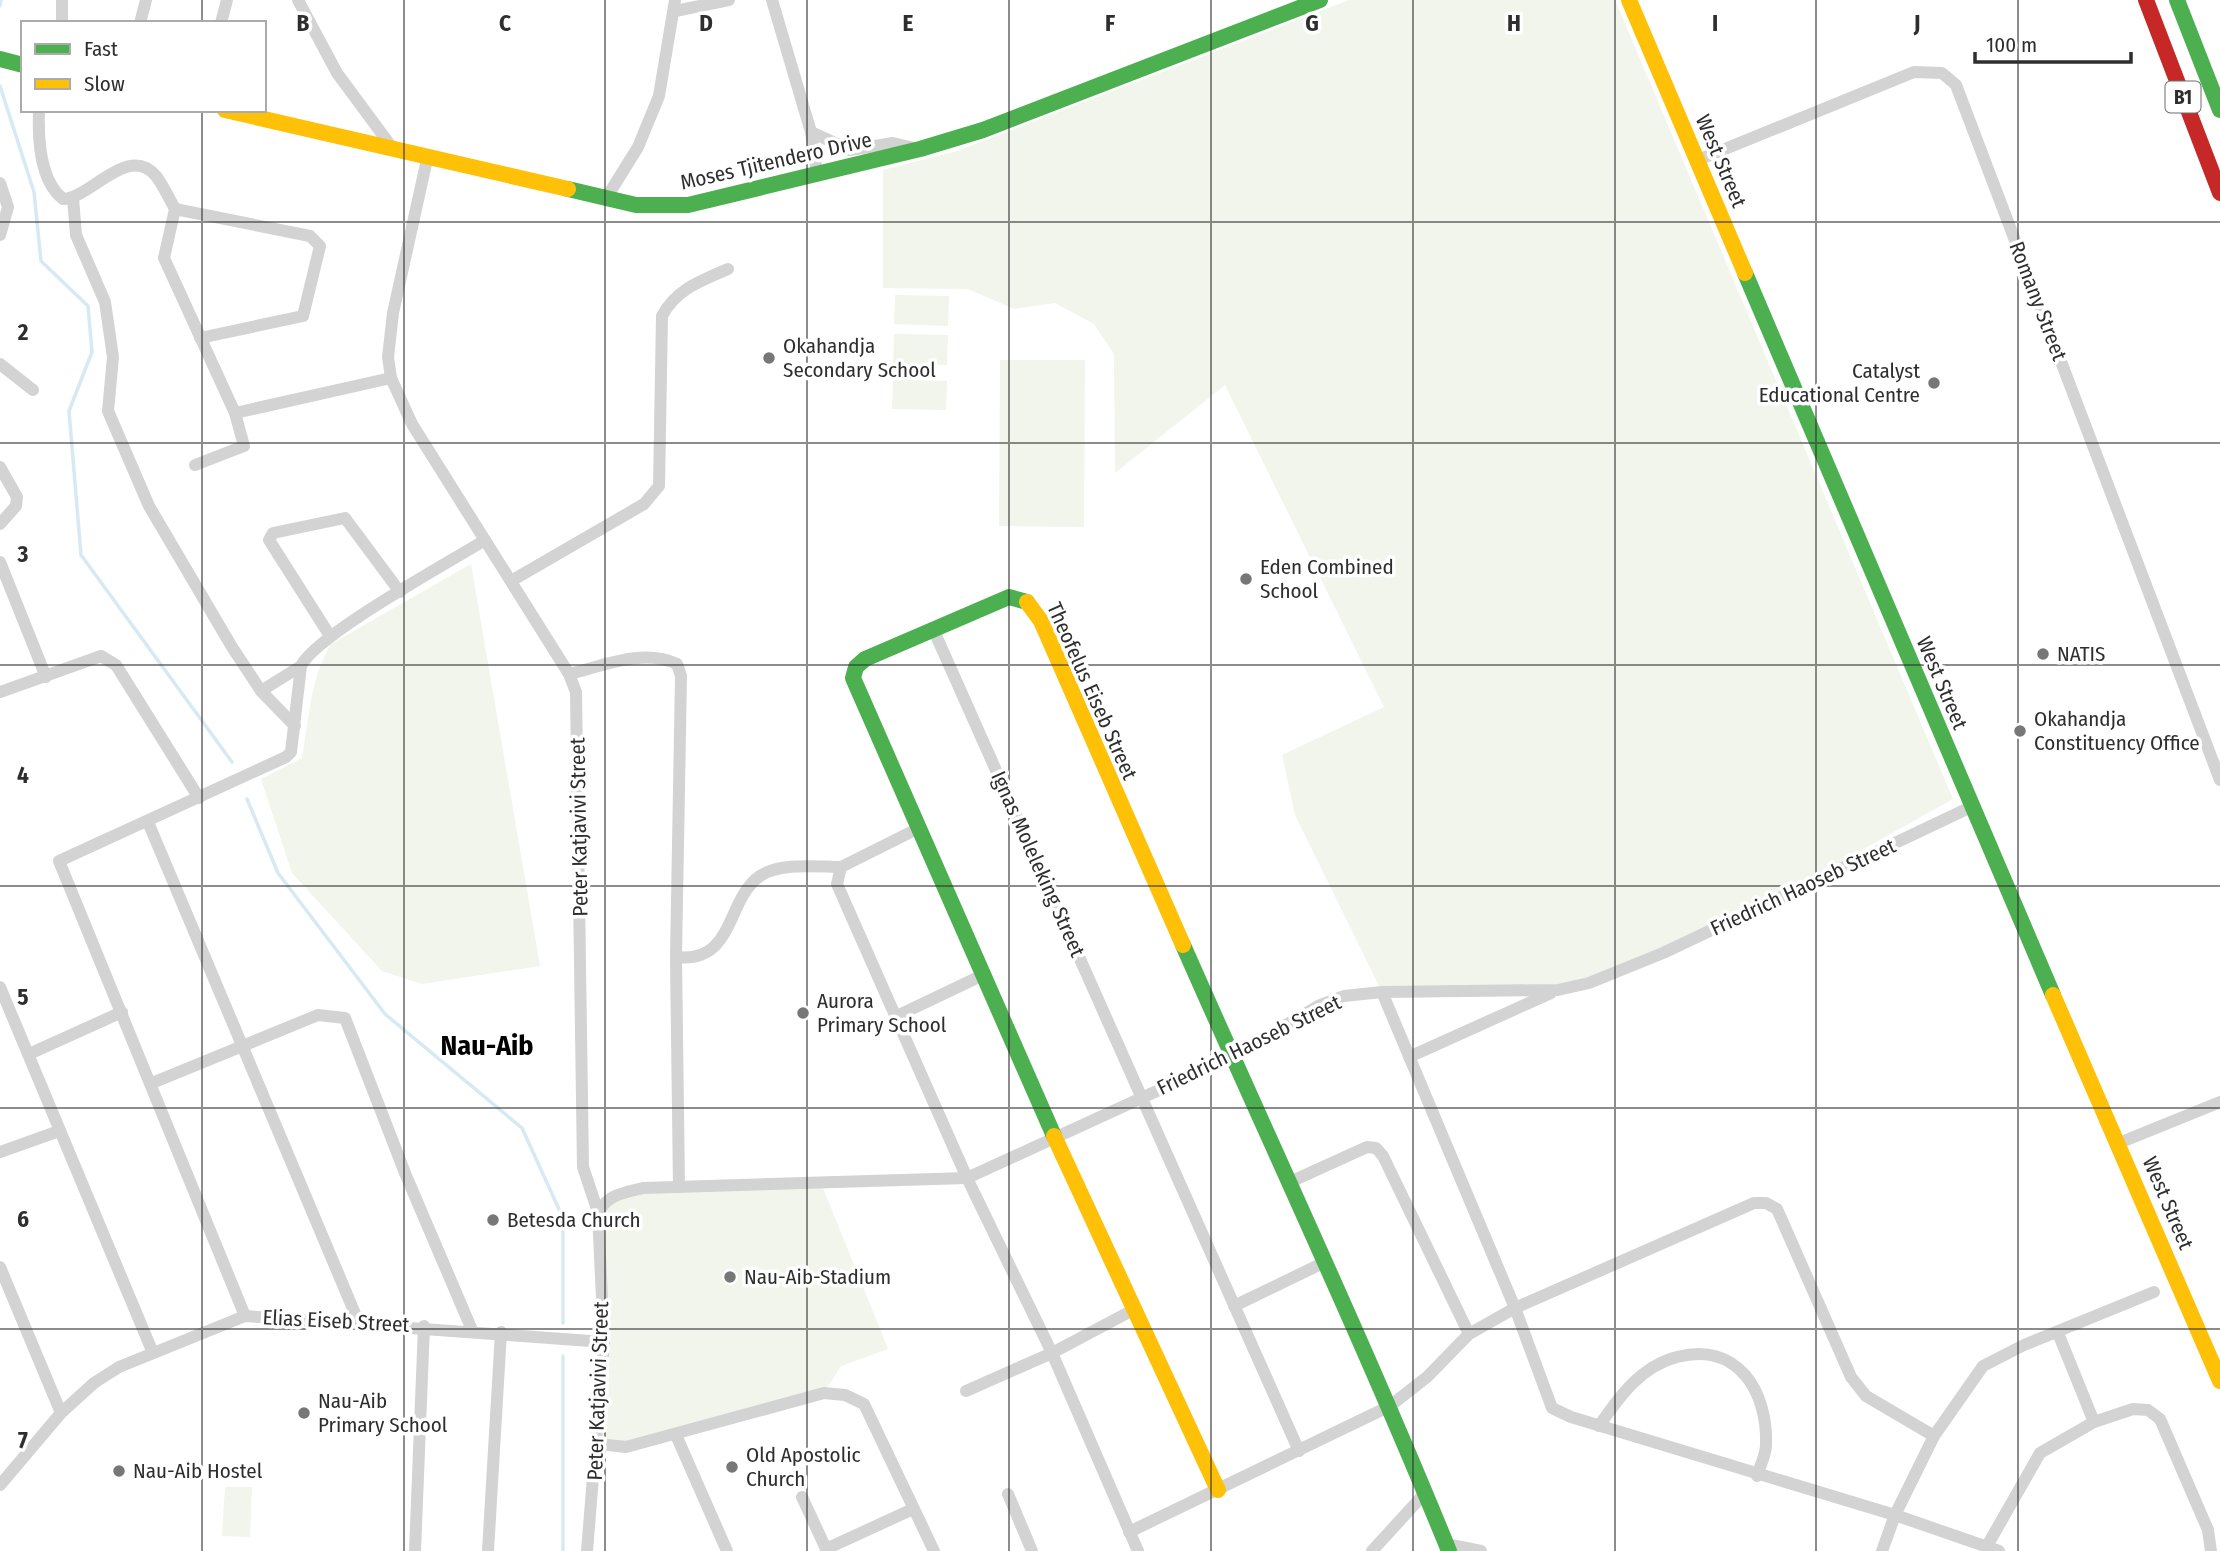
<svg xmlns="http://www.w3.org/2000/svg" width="2220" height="1551" font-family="'Fira Sans Condensed',sans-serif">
  <rect width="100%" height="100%" fill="#fff"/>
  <g fill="#f1f5eb">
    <polygon points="1349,0 1615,0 1953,799 1765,904 1589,983 1382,992 1295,815 1282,755 1384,707 1225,385 1115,473 1114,354 1094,324 1055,303 1014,309 968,289 883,288 883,170 957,151"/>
    <polygon points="895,295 949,296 948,326 894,324"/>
    <polygon points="894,334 948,335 947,365 893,364"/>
    <polygon points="1000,360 1085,360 1084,527 999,526"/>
    <polygon points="893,379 947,381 946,410 892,409"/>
    <path d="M471,564L540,966L422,984L382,971L292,873L261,779L302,758C309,720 310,678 331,644Z"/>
    <polygon points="821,1183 888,1349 841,1366 824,1393 626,1447 598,1444 598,1212 614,1195"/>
    <polygon points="225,1487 252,1487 250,1537 222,1536"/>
  </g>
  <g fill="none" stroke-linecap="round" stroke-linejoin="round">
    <g stroke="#d7e9f2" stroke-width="3.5">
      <polyline points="0,6 1,0"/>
      <polyline points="0,86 34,192 41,261 88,306 92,352 69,411 81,555 232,762"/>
      <polyline points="247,799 278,873 385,1014 522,1128 563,1218 563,1323"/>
      <polyline points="563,1551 563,1356"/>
    </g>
    <g stroke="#d3d3d3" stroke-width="12">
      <polyline points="62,0 62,23"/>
      <polyline points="298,0 337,73 391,146"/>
      <polyline points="772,0 811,132 817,173"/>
      <polyline points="675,11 729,0"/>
      <polyline points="140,23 146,0"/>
      <polyline points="221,23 227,0"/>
      <path d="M39,110C38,138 39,180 63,199C91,198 128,143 156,176C163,185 169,198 175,209L164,258L235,413L391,378"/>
      <polyline points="811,132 850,150 893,143 914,148"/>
      <polyline points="428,155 393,313 388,357 391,378 412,424 569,674 576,692 583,1167 598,1212 604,1342 587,1551"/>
      <polyline points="1698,160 1914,72 1942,73 1956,85 2220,780"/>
      <polyline points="0,183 8,207 0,235"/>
      <polyline points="607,197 638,147 659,96 675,0"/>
      <polyline points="73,198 76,235 105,302 113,357 108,411 149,506 232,647 261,691 295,726"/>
      <polyline points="175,209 310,236 320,246 303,316 200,338"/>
      <polyline points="0,364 33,390"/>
      <polyline points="195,465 244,446 235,413"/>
      <polyline points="0,467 17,497 16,506 0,524"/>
      <polyline points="0,562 46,677"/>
      <path d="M511,581L644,504L659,486L662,316C676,289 701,281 728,269"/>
      <polyline points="934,631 1299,1451"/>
      <polyline points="330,636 269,540 273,533 345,518 400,592"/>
      <path d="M569,674C603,666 643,648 677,664L681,676L676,957L679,1187"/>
      <polyline points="261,691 301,666"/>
      <polyline points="0,692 101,656 116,665 199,798"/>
      <polyline points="148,822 359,1323"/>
      <polyline points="919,828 841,867 837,884 967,1178 1052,1353 1138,1551"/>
      <path d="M676,957C735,964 726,899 760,876C780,862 818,867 841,867"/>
      <polyline points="0,987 153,1353"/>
      <polyline points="1382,992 1515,1308 1552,1408 1571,1417 1895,1515 1999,1551"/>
      <polyline points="895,1017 985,974"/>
      <polyline points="29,1054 122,1012"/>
      <polyline points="1409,1057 1551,993"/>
      <polyline points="152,1083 318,1015 345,1018 405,1173 472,1330"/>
      <polyline points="2119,1143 2220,1102"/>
      <polyline points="0,1152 59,1131"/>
      <polyline points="1290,1182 1367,1147 1376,1148 1383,1156 1469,1334"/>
      <path d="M598,1212C609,1194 623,1193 643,1188L967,1178L1233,1056L1320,1005L1344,996L1382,992L1558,990L1589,983L1663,953L1971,807"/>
      <polyline points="0,1267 61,1413"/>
      <polyline points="1234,1306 1323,1263"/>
      <path d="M245,1316L59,861L286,757L291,752L301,666C316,635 448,563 485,540"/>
      <polyline points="2058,1333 2094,1422"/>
      <polyline points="966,1391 1052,1353 1133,1310"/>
      <path d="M1599,1426C1619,1397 1641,1366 1677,1357C1737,1341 1768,1391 1766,1445C1766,1455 1760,1466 1757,1476"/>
      <polyline points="676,1435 727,1551"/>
      <polyline points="598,1444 626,1447 824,1393 845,1395 864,1404 934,1551"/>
      <polyline points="0,1485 61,1413 94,1383 119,1367 245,1316 604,1342"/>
      <polyline points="1008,1494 1032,1551"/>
      <polyline points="802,1497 827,1551"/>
      <polyline points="1129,1532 1390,1406 1427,1377 1469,1334 1515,1308 1754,1203 1766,1203 1777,1209 1851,1377 1866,1396 1934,1436"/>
      <polyline points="1446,1544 1481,1551"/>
      <polyline points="1987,1546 2040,1453 2094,1422 2133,1409 2148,1410 2160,1419 2208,1530 2211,1551"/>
      <polyline points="826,1549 913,1509"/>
      <polyline points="415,1551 424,1326"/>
      <polyline points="488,1551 501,1332"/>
      <polyline points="1372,1551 1425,1493"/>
      <polyline points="1882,1551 1895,1515 1934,1436 1983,1366 2024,1345 2154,1292"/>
    </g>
    <g stroke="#4caf50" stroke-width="16">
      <polyline points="2177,0 2220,110"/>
      <polyline points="0,59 23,65"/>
      <polyline points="568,189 636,205 688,205 920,149 983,130 1320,0"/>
      <polyline points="1745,273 2053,995"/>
      <polyline points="1027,602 1009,597 865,659 856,667 853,678 1054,1136"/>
      <path d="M1183,945C1272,1147 1366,1347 1449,1551"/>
    </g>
    <g stroke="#ffc107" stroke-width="16">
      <polyline points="1629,0 1745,273"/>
      <polyline points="225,110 568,189"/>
      <polyline points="1027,602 1041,621 1183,945"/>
      <polyline points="2053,995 2220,1381"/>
      <polyline points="1054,1136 1218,1490"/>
    </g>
    <polyline stroke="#c62828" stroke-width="16" points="2146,0 2220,193"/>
  </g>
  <path fill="none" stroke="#2e2e2e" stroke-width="2" stroke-opacity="0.55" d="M202,0V23M404,0V1551M605,0V1551M807,0V1551M1009,0V1551M1211,0V1551M1413,0V1551M1615,0V1551M1816,0V1551M2018,0V1551M202,110V1551M0,222H2220M0,443H2220M0,665H2220M0,886H2220M0,1108H2220M0,1329H2220"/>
  <g fill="#777" stroke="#fff" stroke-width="2.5">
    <circle cx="769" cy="358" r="7"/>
    <circle cx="1934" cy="383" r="7"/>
    <circle cx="1246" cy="579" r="7"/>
    <circle cx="2043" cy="654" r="7"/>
    <circle cx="2020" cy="731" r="7"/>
    <circle cx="803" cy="1013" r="7"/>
    <circle cx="493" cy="1220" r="7"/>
    <circle cx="730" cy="1277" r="7"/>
    <circle cx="304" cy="1413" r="7"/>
    <circle cx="732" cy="1467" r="7"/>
    <circle cx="119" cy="1471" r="7"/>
  </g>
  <g text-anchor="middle" stroke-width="7" stroke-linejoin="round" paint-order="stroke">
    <rect fill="#fff" stroke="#6d6d6d" stroke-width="2" x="2165.5" y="81.5" width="35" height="31" rx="5"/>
    <g font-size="19" font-weight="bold" fill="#2e2e2e">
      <text x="2183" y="104">B1</text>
    </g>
    <g font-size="21" fill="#2e2e2e" stroke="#fff">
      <text transform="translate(776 161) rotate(-13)" y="7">Moses Tjitendero Drive</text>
      <text transform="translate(1721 161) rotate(67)" y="7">West Street</text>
      <text transform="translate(2038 301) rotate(69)" y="7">Romany Street</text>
      <text transform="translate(1942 683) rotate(67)" y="7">West Street</text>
      <text transform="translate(1092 691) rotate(66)" y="7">Theofelus Eiseb Street</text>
      <text transform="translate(579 827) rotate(-91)" y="7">Peter Katjavivi Street</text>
      <text transform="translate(1038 864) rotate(66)" y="7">Ignas Moleleking Street</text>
      <text transform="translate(1803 887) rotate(-25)" y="7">Friedrich Haoseb Street</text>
      <text transform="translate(1249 1045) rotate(-26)" y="7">Friedrich Haoseb Street</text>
      <text transform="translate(2168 1203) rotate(67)" y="7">West Street</text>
      <text transform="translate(336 1321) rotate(3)" y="7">Elias Eiseb Street</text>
      <text transform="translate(598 1391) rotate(-88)" y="7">Peter Katjavivi Street</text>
    </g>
    <g font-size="21" fill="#2e2e2e" stroke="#fff" text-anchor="start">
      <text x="783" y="353">Okahandja<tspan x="783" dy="24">Secondary School</tspan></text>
      <text x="1920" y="378" text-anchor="end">Catalyst<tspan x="1920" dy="24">Educational Centre</tspan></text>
      <text x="1260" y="574">Eden Combined<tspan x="1260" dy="24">School</tspan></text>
      <text x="2057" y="661">NATIS</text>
      <text x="2034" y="726">Okahandja<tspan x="2034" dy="24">Constituency Office</tspan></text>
      <text x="817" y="1008">Aurora<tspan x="817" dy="24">Primary School</tspan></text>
      <text x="507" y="1227">Betesda Church</text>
      <text x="744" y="1284">Nau-Aib-Stadium</text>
      <text x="318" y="1408">Nau-Aib<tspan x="318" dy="24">Primary School</tspan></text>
      <text x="746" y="1462">Old Apostolic<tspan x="746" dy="24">Church</tspan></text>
      <text x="133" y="1478">Nau-Aib Hostel</text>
    </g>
    <g font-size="28" font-weight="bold" fill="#000" stroke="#fff">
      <text x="487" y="1055">Nau-Aib</text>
    </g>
  </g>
  <g font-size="23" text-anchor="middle" font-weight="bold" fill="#2e2e2e" stroke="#fff" stroke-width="7" stroke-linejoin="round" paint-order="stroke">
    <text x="303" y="31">B</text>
    <text x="505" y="31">C</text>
    <text x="706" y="31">D</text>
    <text x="908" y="31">E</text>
    <text x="1110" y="31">F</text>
    <text x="1312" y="31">G</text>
    <text x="1514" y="31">H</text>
    <text x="1715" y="31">I</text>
    <text x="1917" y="31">J</text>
    <text x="23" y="340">2</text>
    <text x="23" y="562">3</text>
    <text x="23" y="783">4</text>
    <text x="23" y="1005">5</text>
    <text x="23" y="1227">6</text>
    <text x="23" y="1448">7</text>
  </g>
  <rect x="21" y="21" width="245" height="91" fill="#ffffff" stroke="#ababab" stroke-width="2"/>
  <rect x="35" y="44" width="35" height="10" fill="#4caf50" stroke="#ababab" stroke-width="2"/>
  <text x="84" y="56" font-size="21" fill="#2e2e2e">Fast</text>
  <rect x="35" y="79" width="35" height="10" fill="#ffc107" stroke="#ababab" stroke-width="2"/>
  <text x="84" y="91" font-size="21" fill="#2e2e2e">Slow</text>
  <path d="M1975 52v10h156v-10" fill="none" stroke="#2e2e2e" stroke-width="3.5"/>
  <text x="1986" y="52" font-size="21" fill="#2e2e2e" stroke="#ffffff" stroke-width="5" paint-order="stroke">100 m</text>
</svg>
